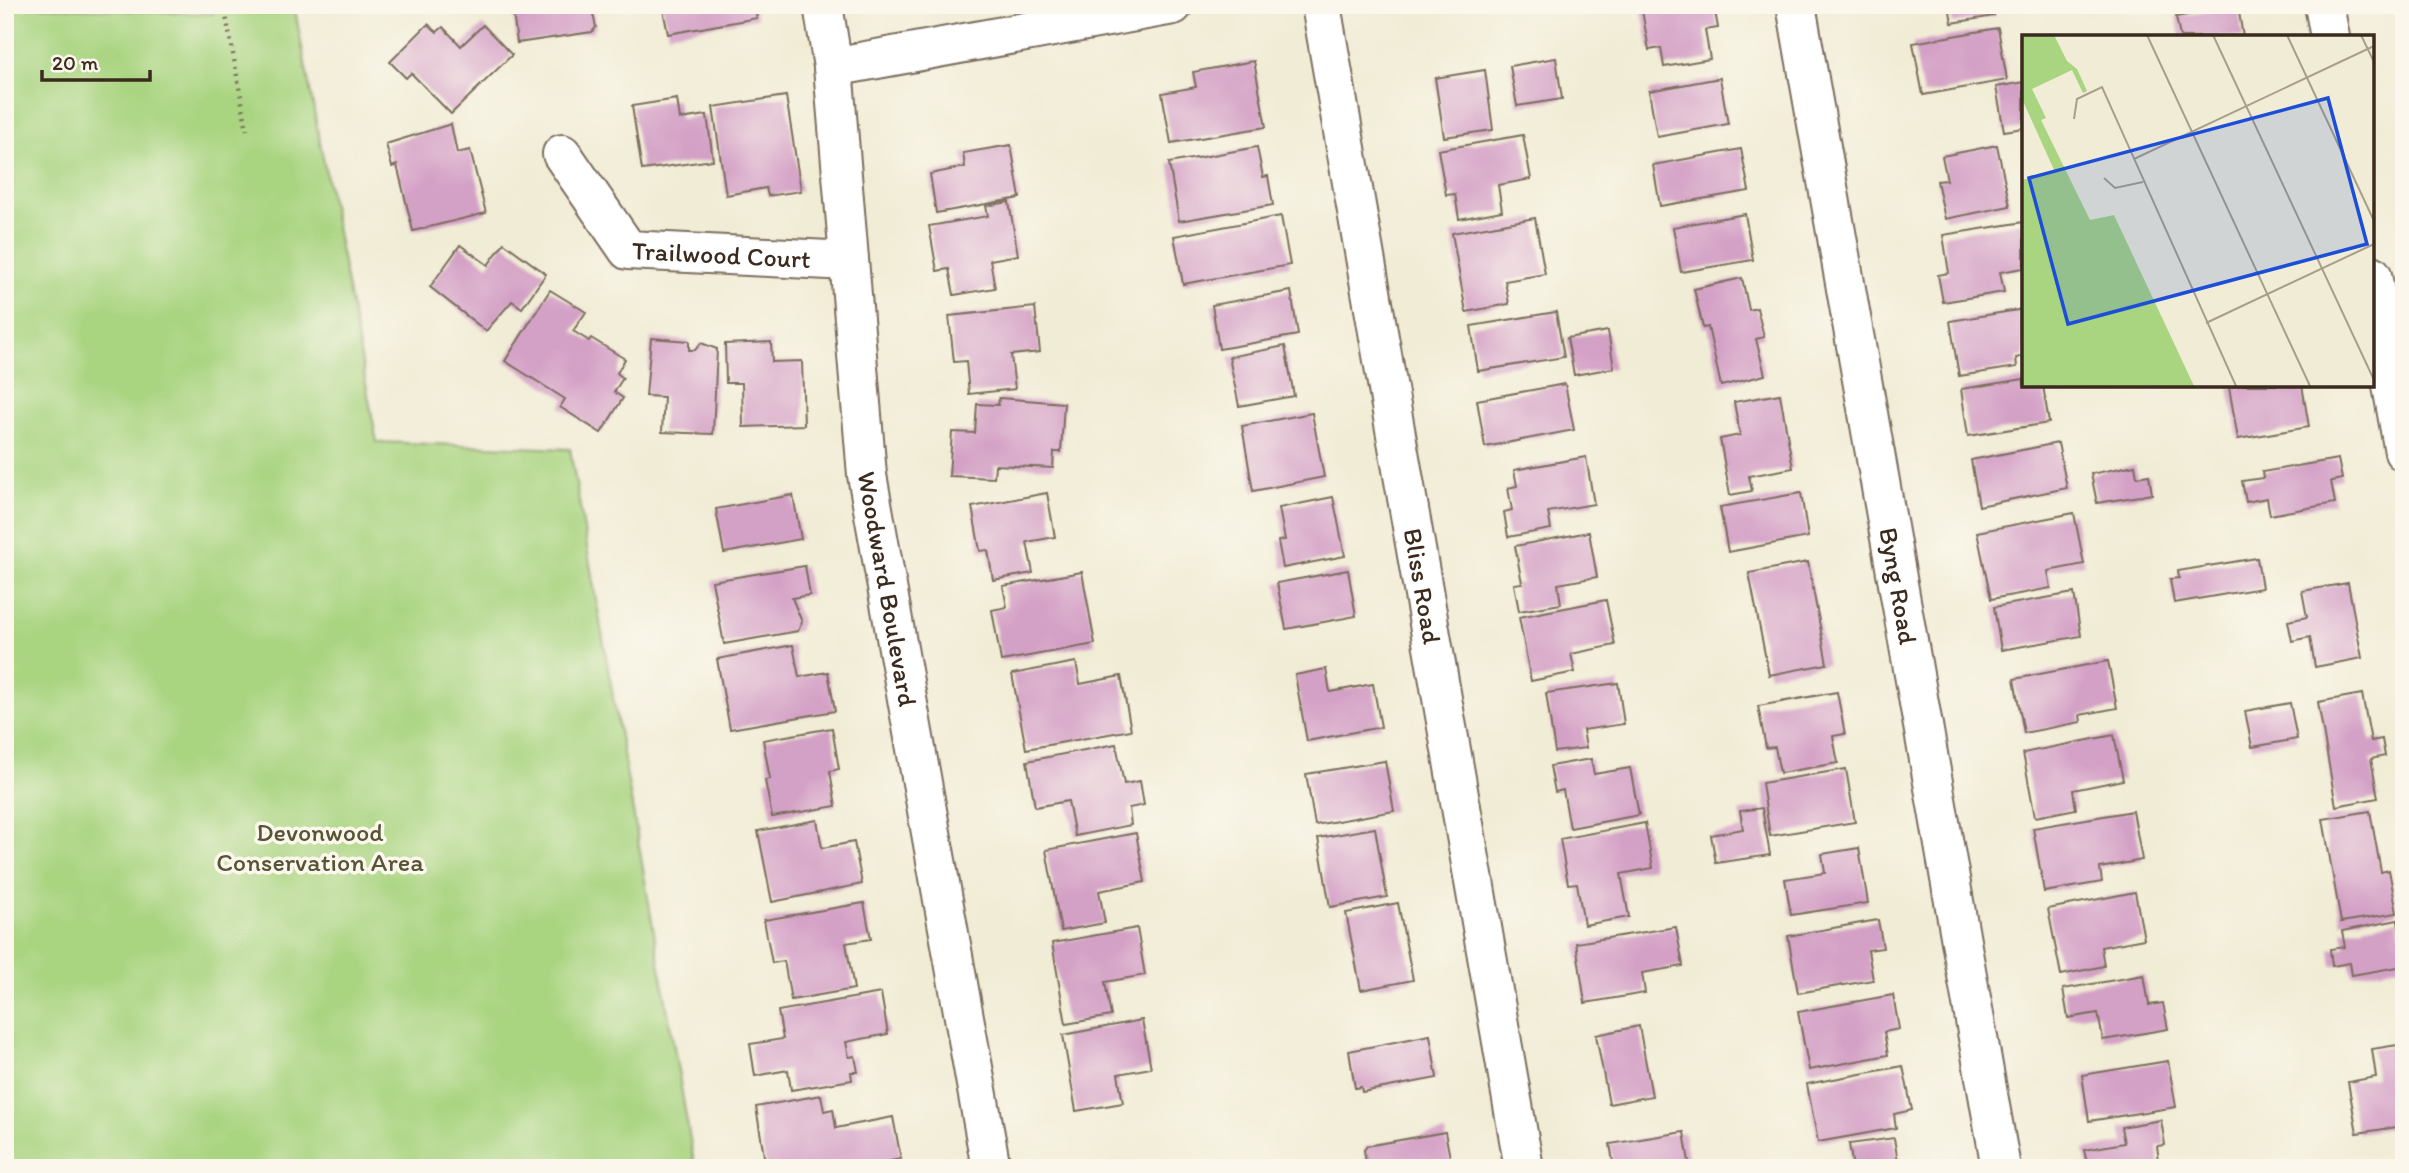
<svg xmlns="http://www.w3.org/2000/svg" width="2409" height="1173" font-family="Itim,sans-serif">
  <rect width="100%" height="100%" fill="#fbf7ec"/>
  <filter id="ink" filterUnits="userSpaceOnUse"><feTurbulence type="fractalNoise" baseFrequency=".0143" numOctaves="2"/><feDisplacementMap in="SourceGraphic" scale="14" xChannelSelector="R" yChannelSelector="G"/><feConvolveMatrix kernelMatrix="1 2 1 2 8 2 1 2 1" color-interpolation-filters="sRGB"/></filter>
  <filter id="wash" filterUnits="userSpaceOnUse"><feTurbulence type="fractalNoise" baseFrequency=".00686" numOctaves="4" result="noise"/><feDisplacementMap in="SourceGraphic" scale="28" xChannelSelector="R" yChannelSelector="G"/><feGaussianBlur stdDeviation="1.57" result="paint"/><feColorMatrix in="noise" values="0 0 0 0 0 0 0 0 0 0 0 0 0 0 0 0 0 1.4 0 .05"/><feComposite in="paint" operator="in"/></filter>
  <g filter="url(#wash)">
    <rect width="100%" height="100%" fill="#f1ecd5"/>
    <polygon fill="#a9d480" stroke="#727f4f" stroke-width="2" points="5,5 213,14 212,5 294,5 377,442 570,449 695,1168 5,1168"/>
    <g id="blocks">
      <g fill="#d4a1c6">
        <polygon points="512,5 591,5 596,27 592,32 517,43"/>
        <polygon points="662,5 754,5 757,18 668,34"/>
        <polygon points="1641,5 1714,5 1718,28 1705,30 1710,59 1664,67 1661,48 1649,50"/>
        <polygon points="1949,5 1992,5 1994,16 1952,23"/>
        <polygon points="2238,6 2243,37 2180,37 2176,17"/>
        <polygon points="428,24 437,32 443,27 461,46 483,25 512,55 451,114 411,73 406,78 390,62"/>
        <polygon points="1998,28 2007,80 1923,95 1913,43"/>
        <polygon points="1556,58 1562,99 1517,106 1510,66"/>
        <polygon points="1254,61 1266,127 1171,143 1162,93 1196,87 1193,72"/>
        <polygon points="1485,70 1493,130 1444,137 1435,78"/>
        <polygon points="1720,78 1728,124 1657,137 1649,91"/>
        <polygon points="2024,82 2024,128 2004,131 1996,87"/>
        <polygon points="786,96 801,191 768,196 766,188 726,195 713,107"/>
        <polygon points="677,99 680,119 707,115 713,160 642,170 632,106"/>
        <polygon points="451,124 457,153 470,150 486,213 413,231 397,165 392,167 386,144"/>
        <polygon points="1523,135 1531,179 1498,185 1502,211 1459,219 1455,194 1446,195 1438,150"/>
        <polygon points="1011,145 1020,198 936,213 930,174 965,167 963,153"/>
        <polygon points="1997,145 2010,206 1945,219 1937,181 1947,180 1942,156"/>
        <polygon points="1257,147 1263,177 1268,176 1273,205 1179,221 1169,163"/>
        <polygon points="1741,149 1749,191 1660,206 1653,165"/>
        <polygon points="1009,202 1018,255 990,260 995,288 954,295 949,269 937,271 929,226 988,216 986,206"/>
        <polygon points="1745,214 1753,260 1681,272 1673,227"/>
        <polygon points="1281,216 1290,265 1183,284 1174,236"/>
        <polygon points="1535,218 1545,274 1505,281 1509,304 1466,312 1452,233"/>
        <polygon points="2024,222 2024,268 2000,272 2004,292 1943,302 1938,275 1949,273 1943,235"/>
        <polygon points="504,243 546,274 522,308 512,301 486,331 430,287 460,245 488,265"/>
        <polygon points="1742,278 1749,310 1757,308 1764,337 1756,339 1765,375 1721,386 1708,327 1703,328 1694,289"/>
        <polygon points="550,290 586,312 573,331 589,341 591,338 625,359 617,373 623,378 614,392 623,398 601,433 560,407 565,399 505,361"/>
        <polygon points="1291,291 1298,335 1219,349 1212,305"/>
        <polygon points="1035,307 1040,352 1011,355 1015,389 969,394 966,361 954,362 949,316"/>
        <polygon points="2024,309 2024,356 2016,358 2017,367 1959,376 1950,321"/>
        <polygon points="1556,312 1564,357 1478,371 1471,326"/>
        <polygon points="1608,331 1614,368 1574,375 1567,338"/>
        <polygon points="651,338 689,341 689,350 695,350 701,343 717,349 713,434 662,432 664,397 646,396"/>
        <polygon points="771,342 772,362 802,361 804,425 743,427 742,383 726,383 725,344"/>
        <polygon points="1285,346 1294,396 1239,406 1229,357"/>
        <polygon points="2024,379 2024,385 2043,385 2049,423 1968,436 1961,389"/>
        <polygon points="1565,384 1574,430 1485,447 1477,400"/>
        <polygon points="2242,385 2302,385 2309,427 2238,439 2229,387"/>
        <polygon points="1780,394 1793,468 1749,476 1752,491 1730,495 1720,439 1740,435 1734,402"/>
        <polygon points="999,398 1064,403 1061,452 1054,452 1053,468 995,465 994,478 949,476 952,432 975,433 977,404 998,405"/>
        <polygon points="1312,413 1324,477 1253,491 1242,426"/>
        <polygon points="2058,443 2067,488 1979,506 1971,460"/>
        <polygon points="1586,457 1594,504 1548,512 1551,529 1508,537 1504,512 1512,510 1508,488 1517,486 1514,470"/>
        <polygon points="2338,459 2342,479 2331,481 2335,503 2270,515 2267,498 2246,502 2242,481 2263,478 2262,472"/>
        <polygon points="2135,465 2137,477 2149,475 2152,494 2097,503 2091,474"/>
        <polygon points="1047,493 1055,537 1027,542 1033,573 993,580 988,550 980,551 972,507"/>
        <polygon points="1801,493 1808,537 1728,552 1720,507"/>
        <polygon points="793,495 801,539 724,553 716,509"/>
        <polygon points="1333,497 1345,556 1283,568 1278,541 1285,540 1279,508"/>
        <polygon points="2074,513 2084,564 2048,571 2051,588 1991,599 1977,532"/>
        <polygon points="1589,532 1597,577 1558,584 1561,604 1519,611 1514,584 1522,583 1515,546"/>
        <polygon points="2257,558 2262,588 2174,603 2170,579 2179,578 2178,571"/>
        <polygon points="1808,562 1827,664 1769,675 1749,573"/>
        <polygon points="805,566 810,595 792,598 802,622 798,631 724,644 712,581"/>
        <polygon points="1348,570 1356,616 1286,629 1277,583"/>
        <polygon points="1082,572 1095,644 1001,661 992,610 1007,607 1003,586"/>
        <polygon points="2348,583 2362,658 2315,667 2310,637 2292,641 2288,621 2307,617 2302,591"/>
        <polygon points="2074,593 2081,636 2001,650 1994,607"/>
        <polygon points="1606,600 1615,645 1571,654 1575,672 1531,681 1519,617"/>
        <polygon points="793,645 799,677 828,672 835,711 730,729 717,659"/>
        <polygon points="2108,661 2117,708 2080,715 2081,722 2024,733 2014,679"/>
        <polygon points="1076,662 1080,684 1121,676 1131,730 1026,749 1012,674"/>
        <polygon points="1326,669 1330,692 1373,684 1381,727 1307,741 1295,675"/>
        <polygon points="1618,683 1624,724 1583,730 1586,748 1555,752 1546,693"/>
        <polygon points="1837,692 1845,734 1833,736 1838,763 1780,773 1775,747 1766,748 1758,706"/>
        <polygon points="2362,694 2371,741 2382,739 2385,756 2371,759 2378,798 2336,806 2318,702"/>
        <polygon points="2290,703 2297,739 2252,747 2245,711"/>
        <polygon points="832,728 839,769 830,771 836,806 772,817 765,780 770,779 763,740"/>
        <polygon points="2114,735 2123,780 2073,790 2076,809 2035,817 2023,753"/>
        <polygon points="1116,744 1124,784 1140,781 1144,805 1129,808 1131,825 1075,836 1068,801 1035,807 1027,761"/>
        <polygon points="1591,759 1594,774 1630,768 1639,815 1570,828 1563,790 1555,792 1550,766"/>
        <polygon points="1385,761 1394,811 1315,825 1306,774"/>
        <polygon points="1846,769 1855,822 1770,836 1762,783"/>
        <polygon points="1762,808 1770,855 1716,863 1711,835 1743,829 1740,811"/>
        <polygon points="2133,811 2142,860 2100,868 2102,882 2044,892 2033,828"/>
        <polygon points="2370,811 2381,872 2389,870 2397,913 2341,922 2323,819"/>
        <polygon points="817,820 822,848 854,842 862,884 772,902 758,831"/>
        <polygon points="1645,823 1653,868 1621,874 1629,917 1584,925 1577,883 1568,884 1560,839"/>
        <polygon points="1375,828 1387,897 1330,907 1318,838"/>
        <polygon points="1136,833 1145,882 1099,891 1105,923 1061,931 1046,850"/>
        <polygon points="1859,848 1868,903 1791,915 1785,879 1825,873 1822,854"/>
        <polygon points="2135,892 2144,939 2101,947 2104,966 2061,975 2048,909"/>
        <polygon points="864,903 871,939 846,943 854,989 791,1000 784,961 772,963 764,920"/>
        <polygon points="1398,903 1413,980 1361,990 1346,913"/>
        <polygon points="1878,920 1883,948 1868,950 1873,980 1798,993 1788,936"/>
        <polygon points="2398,920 2404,966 2352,975 2350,963 2332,966 2330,949 2345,947 2342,931"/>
        <polygon points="1676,927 1683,966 1642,973 1645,993 1585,1003 1576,943"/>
        <polygon points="1137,928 1145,975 1105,982 1111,1016 1066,1024 1052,943"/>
        <polygon points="2144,975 2149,1005 2163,1003 2168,1029 2103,1040 2098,1013 2068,1018 2063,989"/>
        <polygon points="881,993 888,1034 846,1042 849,1057 855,1056 858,1072 851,1072 852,1080 791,1090 788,1070 755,1076 750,1044 783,1039 778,1011"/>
        <polygon points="1893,995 1899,1029 1884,1032 1888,1055 1809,1070 1798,1012"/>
        <polygon points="1142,1020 1151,1068 1118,1074 1123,1103 1076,1111 1063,1035"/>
        <polygon points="1639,1026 1652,1096 1609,1104 1596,1035"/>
        <polygon points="1430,1035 1437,1078 1362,1092 1361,1087 1355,1088 1349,1051"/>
        <polygon points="2404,1044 2404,1126 2357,1133 2348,1082 2376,1077 2372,1049"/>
        <polygon points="2168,1061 2176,1107 2089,1121 2082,1075"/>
        <polygon points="1903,1066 1912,1110 1894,1114 1896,1128 1818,1142 1807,1084"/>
        <polygon points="821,1095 824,1111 833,1109 836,1128 893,1117 901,1159 854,1168 766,1168 756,1107"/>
        <polygon points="2161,1120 2165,1145 2157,1146 2160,1168 2088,1168 2084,1150 2124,1143 2121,1127"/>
        <polygon points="1445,1132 1452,1168 1367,1168 1364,1150 1367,1146"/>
        <polygon points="1684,1132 1690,1168 1614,1168 1610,1144"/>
        <polygon points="1894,1138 1899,1168 1853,1168 1849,1144"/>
      </g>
    </g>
  </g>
  <g filter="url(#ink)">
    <use href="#blocks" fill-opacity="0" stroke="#7b6e5e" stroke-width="2"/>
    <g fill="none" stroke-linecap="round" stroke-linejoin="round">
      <defs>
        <g id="minor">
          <path id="s1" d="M823,5L833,67L867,475L991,1168"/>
          <path id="s2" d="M1321,5L1524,1168"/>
          <path id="s3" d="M1796,5L2001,1168"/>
          <polyline points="2324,5 2330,37"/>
          <polyline points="833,67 1173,5"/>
          <path id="s4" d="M562,154L628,250L849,261"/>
          <polyline points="2372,275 2404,452"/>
        </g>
      </defs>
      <use href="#minor" stroke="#7b6e5e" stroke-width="42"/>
      <polyline stroke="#7b6e5e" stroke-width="4.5" stroke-dasharray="2 5" stroke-linecap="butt" points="224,5 247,130"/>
      <use href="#minor" stroke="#fff" stroke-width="38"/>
    </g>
  </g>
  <g text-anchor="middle" stroke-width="7" stroke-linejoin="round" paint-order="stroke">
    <g font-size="26" fill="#3b2a1e" stroke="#fbf7ec">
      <text dy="9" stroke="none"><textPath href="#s4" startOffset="210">Trailwood Court</textPath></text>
      <text dy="9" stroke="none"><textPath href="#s2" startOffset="590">Bliss Road</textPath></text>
      <text dy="9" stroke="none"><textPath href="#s3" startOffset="590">Byng Road</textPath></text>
      <text dy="9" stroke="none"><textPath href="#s1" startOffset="588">Woodward Boulevard</textPath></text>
    </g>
    <g font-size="26" fill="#565436" stroke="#fbf7ec">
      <text x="320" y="841">Devonwood<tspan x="320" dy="30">Conservation Area</tspan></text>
    </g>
  </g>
  <g transform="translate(2022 35)">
    <rect width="352" height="352" fill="#f1ecd5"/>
    <path d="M0,0H32L45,26L55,34L65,56L61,58L50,35L10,54L24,83L19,85L68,185L92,180L172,351H0V145L33,137L0,64Z" fill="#a9d480"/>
    <path fill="none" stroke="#a89e8c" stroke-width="2" d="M125,0L288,351M191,0L352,345M265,0L352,186M339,0L352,27M52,84L55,64L80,52L214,351M112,124L352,11M82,143L93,153L121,147M184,288L352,209"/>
    <path fill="#1d4ed8" fill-opacity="0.15" stroke="#1d4ed8" stroke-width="3.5" d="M306,63L345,209L46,289L7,143Z"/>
    <rect width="352" height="352" fill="none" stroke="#3b2a1e" stroke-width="3.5"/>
  </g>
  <rect width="2409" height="1173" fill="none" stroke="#fbf7ec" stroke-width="28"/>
  <path d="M42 70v10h108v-10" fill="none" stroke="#3b2a1e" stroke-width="3.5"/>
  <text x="52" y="70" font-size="21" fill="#3b2a1e" stroke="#fbf7ec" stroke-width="5" paint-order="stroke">20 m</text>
</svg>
